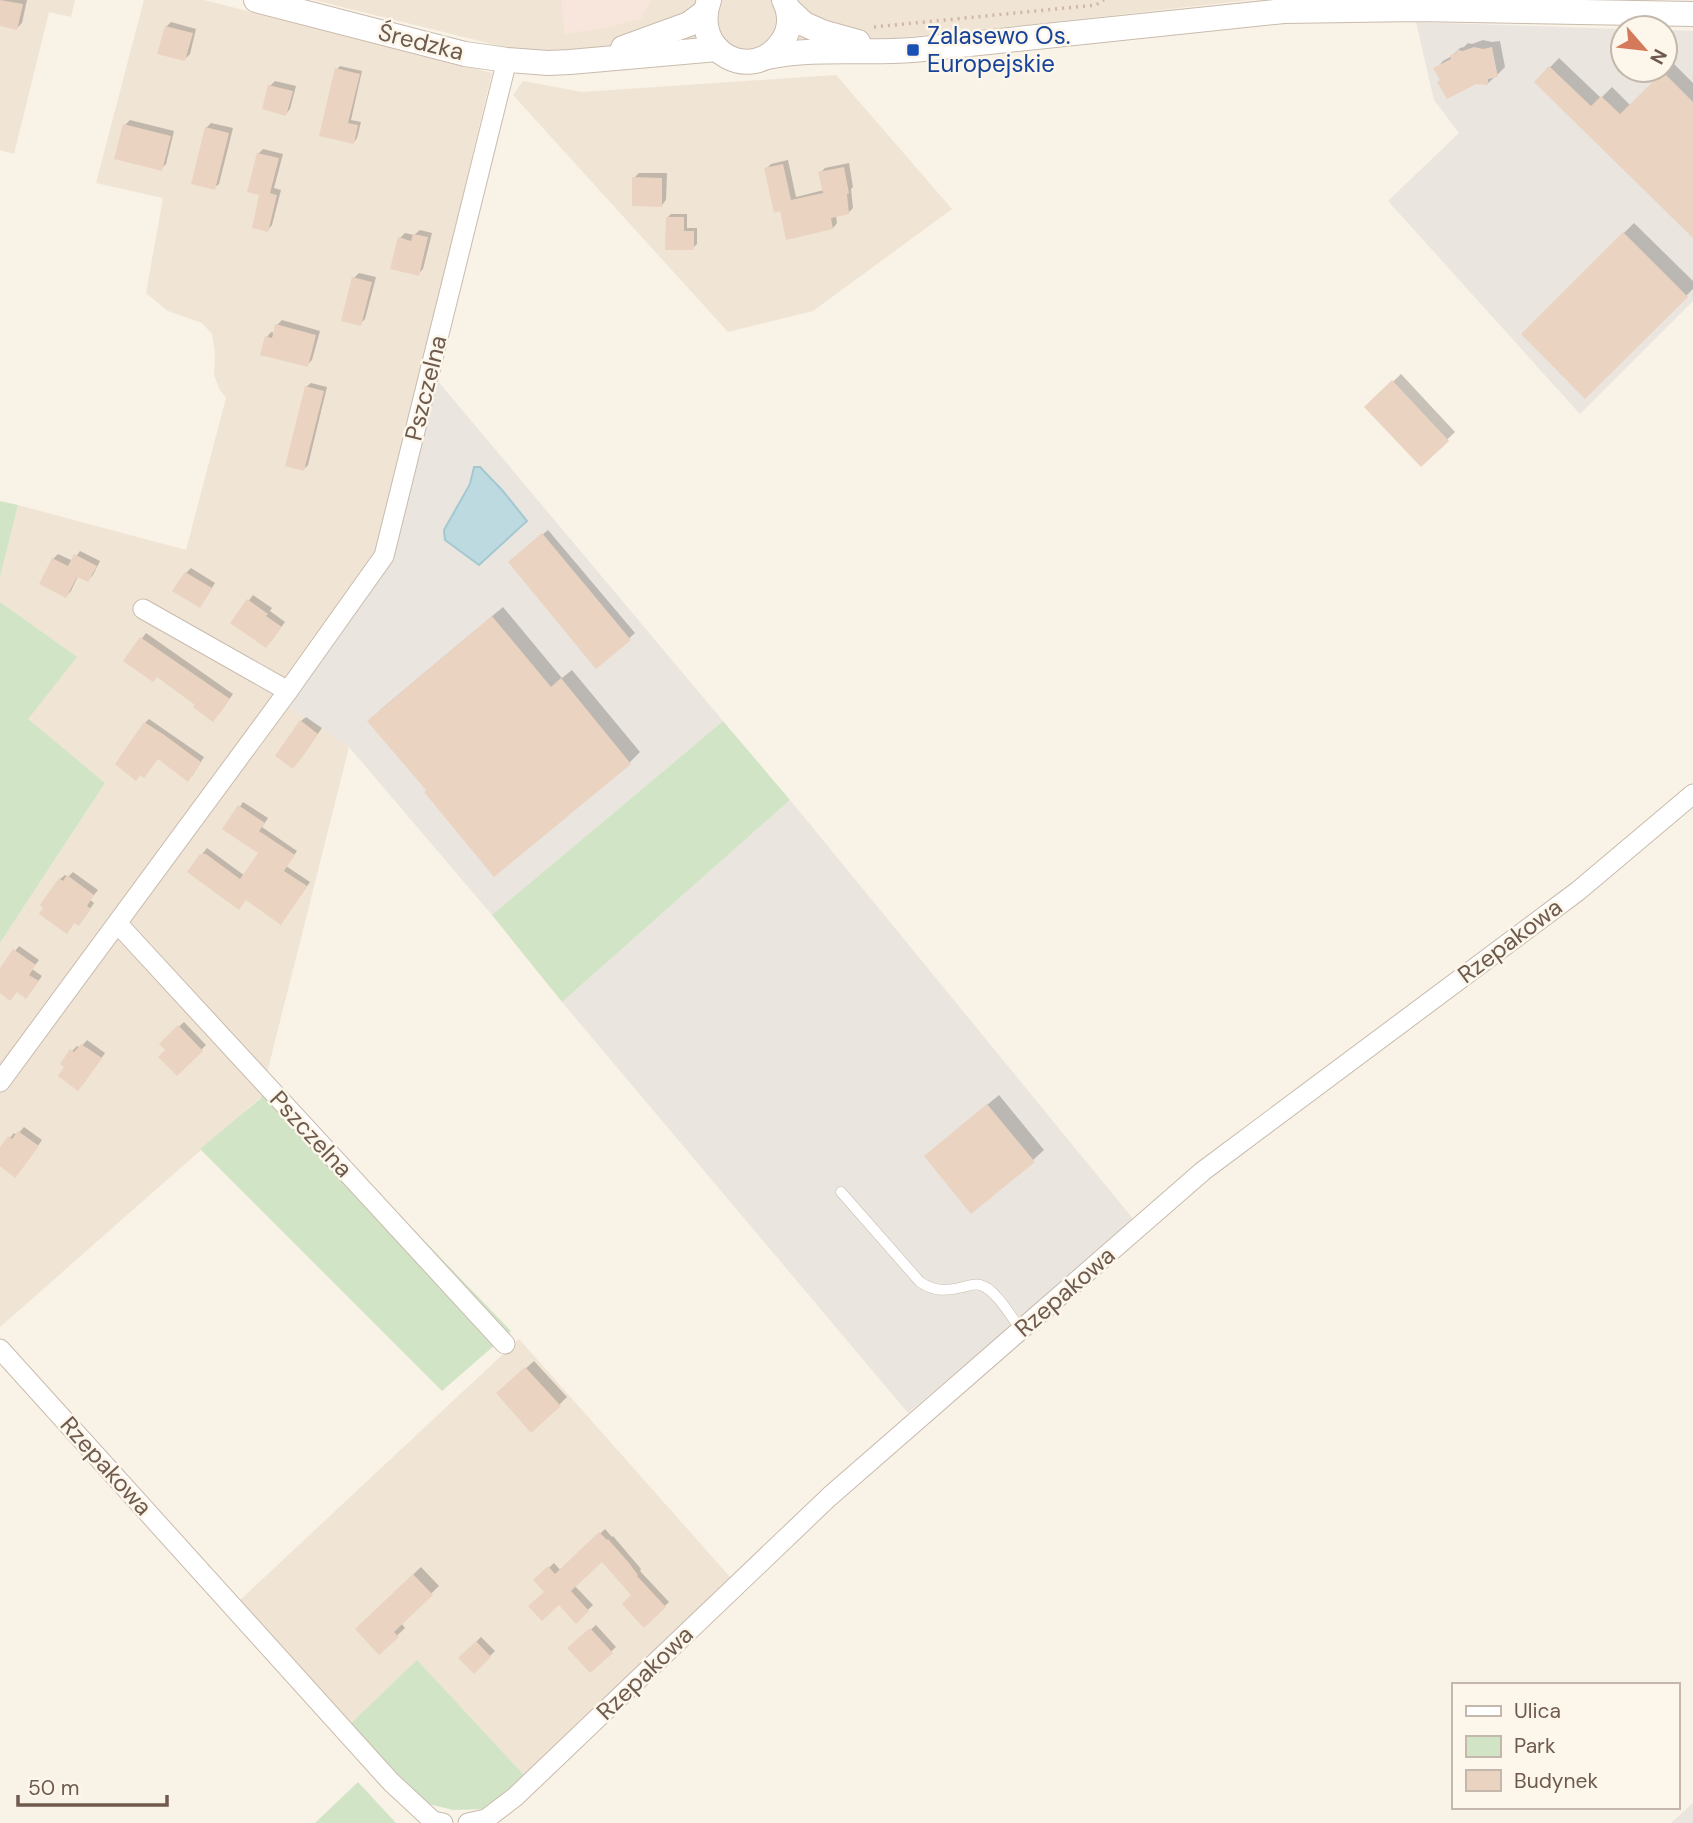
<svg xmlns="http://www.w3.org/2000/svg" width="1693" height="1823" font-family="'DM Sans',sans-serif">
  <rect width="100%" height="100%" fill="#f9f2e6"/>
  <g fill="#f0e4d5">
    <polygon points="0,0 75,0 71,17 49,12 14,154 0,150"/>
    <polygon points="144,0 204,0 492,73 378,551 272,695 349,747 261,1097 0,1327 0,943 105,783 27,719 76,657 0,602 0,577 18,505 186,550 226,398 220,390 214,375 215,352 212,334 202,323 168,311 146,293 163,198 96,183"/>
    <polygon points="314,0 1250,0 1027,25 696,58 524,52"/>
    <polygon points="836,75 952,209 813,311 728,332 513,95 523,81 582,92"/>
    <polygon points="519,1339 730,1577 525,1776 417,1661 348,1726 239,1601"/>
  </g>
  <polygon fill="#f8e5db" points="561,0 652,0 641,19 604,28 564,34"/>
  <g fill="#eae5df">
    <polygon points="1416,22 1623,29 1623,70 1665,70 1665,30 1693,31 1693,301 1580,414 1388,201 1459,133 1434,100"/>
    <polygon points="437,380 723,721 492,915 349,747 288,706 389,565"/>
    <polygon points="790,800 1134,1220 908,1413 562,1002"/>
    <polygon points="1693,1803 1693,1823 1671,1823"/>
  </g>
  <g fill="#d1e5c6">
    <polygon points="0,501 18,505 0,577"/>
    <polygon points="0,602 77,657 28,719 105,783 0,943"/>
    <polygon points="723,721 790,800 562,1002 492,915"/>
    <polygon points="266,1076 511,1331 442,1391 200,1149 261,1098"/>
    <polygon points="417,1660 525,1776 488,1809 453,1810 429,1804 348,1726"/>
    <polygon points="358,1782 396,1823 315,1823"/>
  </g>
  <polygon fill="#bddae0" stroke="#a4c8d1" stroke-width="2" points="474,467 480,467 502,490 527,521 479,565 445,540 444,530 470,484"/>
  <g fill="#0003">
    <polygon points="0,0 27,0 22,23 17,28 0,24"/>
    <polygon points="171,22 196,29 190,54 185,59 166,27"/>
    <polygon points="1483,40 1492,42 1500,41 1505,67 1497,75 1487,84 1442,80 1436,69 1443,61 1452,56 1460,48 1464,47 1468,43 1472,44"/>
    <polygon points="1559,58 1601,98 1612,87 1631,106 1674,64 1693,83 1693,236 1536,82"/>
    <polygon points="340,66 362,71 351,120 361,122 357,138 354,142 321,134 337,69"/>
    <polygon points="275,81 296,86 290,109 286,114 270,86"/>
    <polygon points="130,120 174,131 166,164 161,169 125,125"/>
    <polygon points="211,123 233,128 219,184 214,188 206,128"/>
    <polygon points="263,149 283,154 274,188 281,190 272,225 268,230 261,194 258,154"/>
    <polygon points="788,160 796,197 824,190 820,173 825,168 849,163 853,187 851,189 853,208 848,213 836,216 837,223 833,228 782,209 766,169 771,164"/>
    <polygon points="639,173 667,173 666,200 662,205 634,178"/>
    <polygon points="671,214 687,214 687,228 697,228 697,244 693,248 667,218"/>
    <polygon points="1634,223 1693,281 1693,289 1585,397 1523,334"/>
    <polygon points="420,230 432,233 423,269 418,274 400,238 405,233 414,235"/>
    <polygon points="359,273 376,277 365,319 360,324 354,278"/>
    <polygon points="282,320 320,331 312,360 307,365 267,337 271,332 275,333 277,325"/>
    <polygon points="1401,374 1455,432 1421,465 1367,407"/>
    <polygon points="311,383 327,387 308,465 304,469 306,387"/>
    <polygon points="548,530 635,633 597,667 515,558"/>
    <polygon points="80,551 100,561 93,575 88,580 78,576 71,591 66,596 53,559 58,554 73,561"/>
    <polygon points="191,568 215,583 204,601 186,573"/>
    <polygon points="253,595 272,608 270,611 285,622 271,641 233,622"/>
    <polygon points="503,607 562,678 572,670 640,752 630,762 494,875 428,790 380,710"/>
    <polygon points="146,633 233,694 218,715 197,704 157,675 125,661"/>
    <polygon points="306,717 322,728 298,762 301,721"/>
    <polygon points="149,719 204,757 192,776 158,757 145,723"/>
    <polygon points="243,802 268,818 262,827 297,851 286,866 310,882 284,919 246,898 189,871 207,848 245,876 261,853 225,829"/>
    <polygon points="73,872 98,890 90,900 94,903 83,919 75,921 71,927 60,879 65,875 68,877"/>
    <polygon points="19,946 39,960 32,969 42,976 31,991 18,990 0,991 0,971"/>
    <polygon points="184,1022 206,1045 177,1074 167,1050 161,1044"/>
    <polygon points="87,1040 105,1053 83,1084 66,1067 72,1051 77,1046 80,1048"/>
    <polygon points="999,1095 1044,1150 1033,1160 926,1156"/>
    <polygon points="24,1127 42,1140 20,1171 0,1164 0,1150 14,1133 17,1135"/>
    <polygon points="534,1361 567,1397 559,1405 506,1386"/>
    <polygon points="605,1529 612,1537 613,1536 641,1569 640,1571 669,1602 644,1625 633,1595 602,1559 574,1585 593,1605 576,1621 536,1580 554,1563 561,1571"/>
    <polygon points="421,1567 439,1586 401,1623 405,1628 379,1653 357,1629"/>
    <polygon points="596,1625 616,1647 590,1671 570,1648"/>
    <polygon points="481,1637 495,1651 474,1671 460,1658"/>
  </g>
  <g fill="#ebd3c1">
    <polygon points="0,0 23,4 17,30 0,26"/>
    <polygon points="165,26 193,33 185,61 157,54"/>
    <polygon points="1474,47 1483,49 1492,47 1498,77 1488,79 1488,85 1476,84 1447,99 1437,82 1440,80 1433,68 1451,59 1450,55 1455,54 1458,50 1463,51"/>
    <polygon points="1549,66 1591,106 1601,96 1620,114 1663,72 1693,102 1693,238 1534,82"/>
    <polygon points="335,68 360,74 348,123 358,125 354,144 319,136"/>
    <polygon points="268,85 293,91 286,116 262,109"/>
    <polygon points="123,124 171,136 162,171 114,159"/>
    <polygon points="205,127 229,133 215,190 191,184"/>
    <polygon points="257,153 279,158 270,193 277,195 268,232 252,228 259,195 247,192"/>
    <polygon points="783,164 791,200 823,193 818,172 844,167 849,193 847,194 849,214 831,218 833,229 786,240 780,211 774,213 764,168"/>
    <polygon points="632,177 662,178 662,207 632,206"/>
    <polygon points="666,217 684,217 684,231 694,231 694,250 665,250"/>
    <polygon points="1623,232 1688,297 1585,399 1521,334"/>
    <polygon points="413,234 428,237 419,276 390,269 398,237 411,241"/>
    <polygon points="352,277 372,282 361,326 341,321"/>
    <polygon points="275,324 316,335 308,367 260,355 265,336 272,338"/>
    <polygon points="1392,380 1449,441 1421,467 1364,407"/>
    <polygon points="305,386 324,391 304,471 285,466"/>
    <polygon points="542,533 631,640 596,669 508,562"/>
    <polygon points="74,554 97,566 88,582 77,577 66,598 39,584 52,558 68,566"/>
    <polygon points="185,572 212,588 200,608 172,591"/>
    <polygon points="247,599 268,614 266,616 282,627 266,648 230,623"/>
    <polygon points="492,616 551,687 561,678 631,764 494,877 424,792 426,790 367,721"/>
    <polygon points="140,637 230,699 213,722 193,707 195,705 157,677 153,682 123,661"/>
    <polygon points="300,720 318,734 293,769 275,756"/>
    <polygon points="144,722 163,734 201,762 188,782 158,759 144,778 140,775 136,781 115,764"/>
    <polygon points="238,805 265,823 259,831 295,855 284,871 307,886 281,925 246,900 239,910 187,872 200,854 206,854 240,879 258,853 222,829"/>
    <polygon points="67,875 94,895 87,906 91,909 79,926 74,923 67,934 39,914 43,908 40,905 49,892 59,878 63,881"/>
    <polygon points="13,949 36,965 29,975 39,981 26,999 17,992 10,1001 0,993 0,968"/>
    <polygon points="178,1025 203,1051 177,1076 158,1057 165,1050 159,1044"/>
    <polygon points="81,1044 102,1058 78,1091 58,1076 64,1067 60,1064 70,1049 74,1052"/>
    <polygon points="987,1104 1035,1162 971,1214 924,1156"/>
    <polygon points="18,1131 39,1146 15,1178 0,1166 0,1147 8,1136 12,1139"/>
    <polygon points="525,1367 561,1406 531,1433 496,1393"/>
    <polygon points="599,1532 607,1540 608,1539 629,1563 638,1575 637,1576 666,1607 644,1628 622,1604 631,1595 602,1562 571,1591 589,1611 576,1624 559,1605 542,1621 528,1606 544,1592 533,1580 548,1566 555,1574"/>
    <polygon points="413,1574 433,1595 394,1632 399,1637 379,1655 355,1629"/>
    <polygon points="590,1628 613,1653 590,1673 567,1648"/>
    <polygon points="476,1641 491,1657 474,1674 458,1658"/>
  </g>
  <g fill="none" stroke-linecap="round" stroke-linejoin="round">
    <defs>
      <path id="service" d="M841,1192L920,1282C935,1292 947,1291 963,1287C968,1286 975,1283 980,1285C995,1288 1012,1318 1021,1330"/>
      <g id="minor">
        <polyline points="143,609 288,691"/>
        <polyline points="118,924 505,1344"/>
        <polyline points="0,1082 288,691 384,556 507,60"/>
        <polyline points="0,1349 391,1782 433,1821 443,1823"/>
        <polyline points="468,1823 486,1819 515,1797 829,1497 1203,1171 1578,891 1693,794"/>
      </g>
      <g id="tertiary">
        <polyline points="256,0 465,54 507,60 548,63 570,62 717,49"/>
        <path d="M709,0C690,54 754,84 782,42C791,29 791,14 784,0"/>
        <polyline points="788,9 804,24 822,32 858,42"/>
        <polyline points="623,48 689,24 705,12"/>
        <path d="M767,57C816,47 865,54 913,50L1284,11L1417,9L1693,14"/>
      </g>
    </defs>
    <use href="#service" stroke="#c9bbad" stroke-width="11"/>
    <use href="#minor" stroke="#c9bbad" stroke-width="21"/>
    <use href="#tertiary" stroke="#c9bbad" stroke-width="26"/>
    <polyline stroke="#d0b7a4" stroke-width="3.5" stroke-dasharray="2 5" stroke-linecap="butt" points="874,27 1096,5 1104,0"/>
    <use href="#service" stroke="#fff" stroke-width="10"/>
    <use href="#minor" stroke="#fff" stroke-width="19"/>
    <use href="#tertiary" stroke="#fff" stroke-width="24"/>
  </g>
  <rect fill="#1a4fb4" stroke="#fcf6eb" stroke-width="2.5" x="906" y="43" width="14" height="14" rx="3.5"/>
  <g text-anchor="middle" stroke-width="5" stroke-linejoin="round" paint-order="stroke">
    <g font-size="24" fill="#164399" stroke="#fcf6eb" text-anchor="start">
      <text x="927" y="44">Zalasewo Os.<tspan x="927" dy="28">Europejskie</tspan></text>
    </g>
    <g font-size="24" fill="#6f5b4e" stroke="#fcf6eb">
      <text transform="translate(421 42) rotate(14)" y="8">Średzka</text>
      <text transform="translate(426 388) rotate(-76)" y="8">Pszczelna</text>
      <text transform="translate(1510 941) rotate(-37)" y="8">Rzepakowa</text>
      <text transform="translate(311 1134) rotate(47)" y="8">Pszczelna</text>
      <text transform="translate(1065 1292) rotate(-41)" y="8">Rzepakowa</text>
      <text transform="translate(106 1466) rotate(48)" y="8">Rzepakowa</text>
      <text transform="translate(645 1673) rotate(-44)" y="8">Rzepakowa</text>
    </g>
  </g>
  <rect x="1452" y="1683" width="228" height="126" fill="#fcf6eb" stroke="#c4b8ac" stroke-width="2"/>
  <rect x="1466" y="1706" width="35" height="10" fill="#ffffff" stroke="#c4b8ac" stroke-width="2"/>
  <text x="1514" y="1718" font-size="21" fill="#6f5b4e">Ulica</text>
  <rect x="1466" y="1736" width="35" height="21" fill="#d1e5c6" stroke="#c4b8ac" stroke-width="2"/>
  <text x="1514" y="1753" font-size="21" fill="#6f5b4e">Park</text>
  <rect x="1466" y="1770" width="35" height="21" fill="#ebd3c1" stroke="#c4b8ac" stroke-width="2"/>
  <text x="1514" y="1788" font-size="21" fill="#6f5b4e">Budynek</text>
  <g transform="translate(1644 49) rotate(118)"><circle r="33" fill="#fcf6eb" stroke="#c4b8ac" stroke-width="2"/>
  <path d="M0-5L12 26L0 18L-12 26Z" fill="#d47a5a"/>
  <text y="-10" font-size="19" font-weight="bold" text-anchor="middle" fill="#6f5b4e">N</text>
  </g>
  <path d="M18 1795v10h149v-10" fill="none" stroke="#6f5b4e" stroke-width="3.5"/>
  <text x="28" y="1795" font-size="21" fill="#6f5b4e" stroke="#fcf6eb" stroke-width="5" paint-order="stroke">50 m</text>
</svg>
